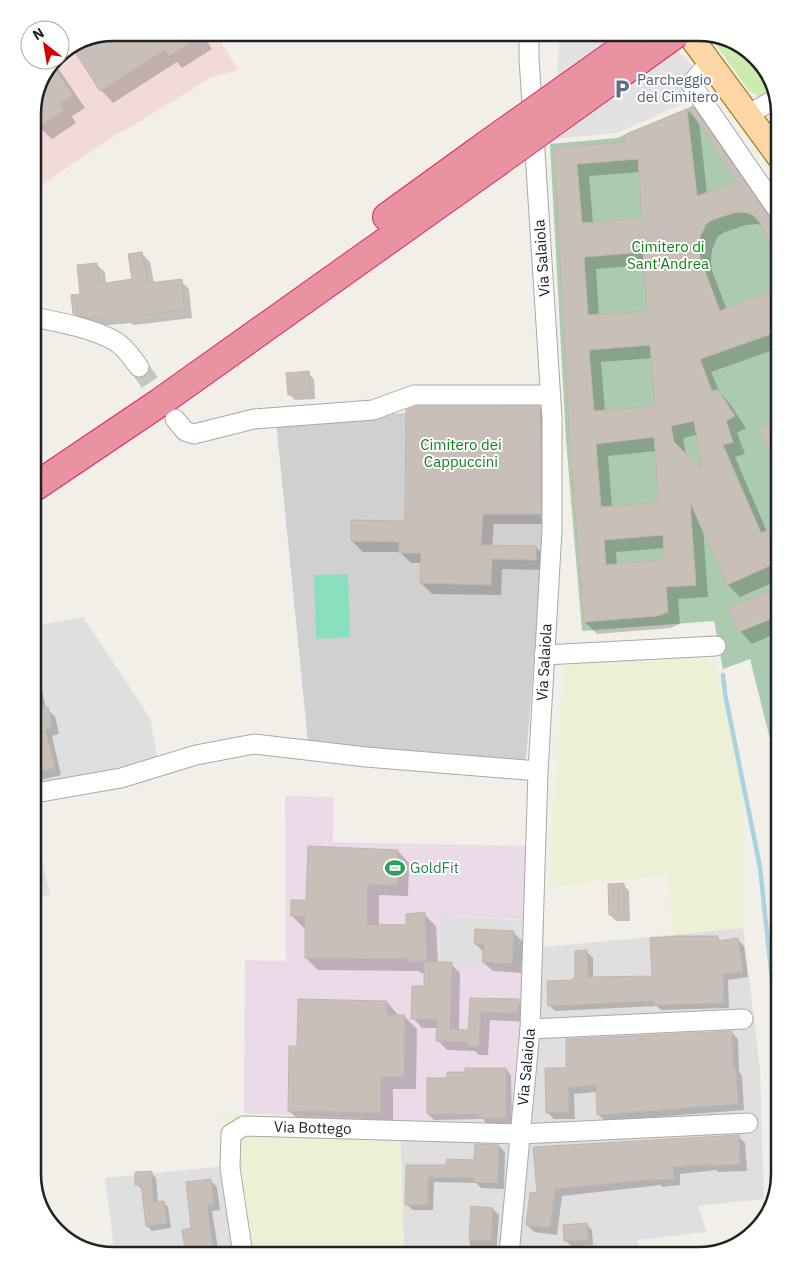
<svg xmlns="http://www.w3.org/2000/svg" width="812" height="1288" font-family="'IBM Plex Sans',sans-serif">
  <rect width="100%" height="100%" fill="#f2efe9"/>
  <g fill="#e0dfdf">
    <polygon points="83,617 150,718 160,772 33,801 33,626"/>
    <polygon points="33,824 50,894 33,900"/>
    <polygon points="440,915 544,922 543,947 743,928 760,1068 764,1199 698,1206 707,1232 638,1240 638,1255 429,1255 429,1254 404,1255 400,1120 514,1125 439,964"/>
    <polygon points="226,1166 238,1255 115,1255 105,1178"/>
  </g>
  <g fill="#f2dad9">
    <polygon points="114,33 216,33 238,70 210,78 124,131 118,133 33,191 33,109 55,60 60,60 60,55"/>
    <polygon points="322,33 363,33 328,43"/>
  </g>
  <polygon fill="#ebdbe8" points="285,796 334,797 333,842 528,846 523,920 440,915 439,964 522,970 515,1125 244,1113 245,960 286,961"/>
  <polygon fill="#d0d0d0" points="542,402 541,514 543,550 526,760 308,742 276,421 405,413"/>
  <g fill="#eef0d5">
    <polygon points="714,658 744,798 743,928 674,934 667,875 548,887 565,662"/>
    <polygon points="223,1113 400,1120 404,1255 238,1255 226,1166"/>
  </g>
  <polygon fill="#cdebb0" points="709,35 743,46 771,78 775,97 766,100 749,91"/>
  <polygon fill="#aacbaf" points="700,103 779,222 779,769 777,767 750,659 723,669 714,621 582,631 566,440 550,144 617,138"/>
  <polygon fill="#88e0be" points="348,574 350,637 316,639 314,575"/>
  <polygon fill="#e2e2e2" points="563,33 660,33 693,66 684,78 691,100 617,133 554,139 559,39"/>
  <g fill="#0003" fill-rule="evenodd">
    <polygon points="114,33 202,33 212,49 182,68 177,62 113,103 101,90"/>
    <polygon points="54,62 85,108 72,116 76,123 52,139 39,127 33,117 33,109"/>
    <path d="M692,108L705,120L776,224H779V269L763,226L758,224L746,225L725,232L718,236L712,250L711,261L712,271L727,310L779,289V348L711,372L720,393L730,404L746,428L737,433L745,454L735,457L767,532L779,526V580L740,597L728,585L703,528L708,597L678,599L680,624L670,628L597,634L585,622L555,148L626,143L687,110L699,121L707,194L738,183ZM640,172L644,219L593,223L589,176ZM645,265L649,312L599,316L596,269ZM652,358L656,407L605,411L601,362ZM697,435L703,473L686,456L683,438ZM656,451L660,504L612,507L608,456ZM665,548L666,560L617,565L616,552Z"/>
    <polygon points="142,254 150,262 154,283 181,281 189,289 192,318 134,325 131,323 98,326 83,322 74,313 96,264 105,272 106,284 133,280"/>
    <polygon points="308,373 314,379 315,399 295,400 289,394"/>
    <polygon points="539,408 550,418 551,524 494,524 492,546 536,547 546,558 546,570 502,569 501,595 432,594 421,583 422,563 411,563 400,552 363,552 352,541 406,522"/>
    <polygon points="779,589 779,632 752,644 740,631"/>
    <polygon points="33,678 41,686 46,709 55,716 59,734 52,736 61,775 41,780 33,770"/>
    <polygon points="398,851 409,863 408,896 379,895 379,925 408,926 424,914 436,926 438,963 451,964 460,973 459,1030 469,1031 471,999 518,1001 528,1010 527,1022 490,1020 488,1055 479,1055 475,1051 447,1050 438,1041 438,1028 422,1028 413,1018 425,987 425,973 421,973 419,971 318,970 306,958 306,928 304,928 292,916 307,902"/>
    <polygon points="623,884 629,891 630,921 616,921 610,915"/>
    <polygon points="514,933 523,942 521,973 493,971 483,962 484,953 476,944"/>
    <polygon points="717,937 722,942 738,940 744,946 748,977 728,980 729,1008 661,1010 657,1006 555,1011 549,1005 575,982 587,952 593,958 593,978 653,977"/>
    <polygon points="387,1002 399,1016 404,1016 417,1029 416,1089 393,1089 393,1125 302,1123 289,1111 298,1048"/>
    <polygon points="731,1032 738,1039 739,1072 742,1075 744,1110 605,1121 598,1114 597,1092 574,1094 575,1119 554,1119 547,1112 567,1069"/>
    <polygon points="506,1069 511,1075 512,1123 486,1123 483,1119 434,1120 428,1114 449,1080"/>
    <polygon points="738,1136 745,1143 747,1171 718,1172 716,1170 680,1174 680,1185 662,1187 661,1185 562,1196 557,1235 534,1232 527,1225 538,1195 535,1148"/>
    <polygon points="499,1146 505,1152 504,1189 481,1188 476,1183 434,1182 433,1210 413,1210 406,1204 407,1166 448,1167 475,1161"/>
    <polygon points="151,1173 156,1178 158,1203 163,1202 168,1207 171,1228 152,1231 147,1226 143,1190 137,1185"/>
    <polygon points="211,1181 217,1187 220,1210 212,1211 219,1255 187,1255 183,1231 193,1230"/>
    <polygon points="472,1207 493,1209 499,1215 496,1255 469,1255"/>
    <polygon points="586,1224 592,1230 593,1245 572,1247 566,1241"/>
    <polygon points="565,1254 566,1255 544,1255"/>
  </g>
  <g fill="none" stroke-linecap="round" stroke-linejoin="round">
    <polyline stroke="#aad3df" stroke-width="4.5" points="723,675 725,694 760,867 779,1046 779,1120"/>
  </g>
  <g fill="#c7bfb8" stroke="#c4b6ab" fill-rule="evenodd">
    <polygon points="114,32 206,33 169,56 165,50 100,91 73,49"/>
    <polygon points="53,65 73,95 60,104 64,110 38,128 33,120 33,109"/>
    <path d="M693,106L770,218L774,222L780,223V270L761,224L753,215L744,212L733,213L712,220L706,224L700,237L699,247L700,258L720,311L780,287V331L700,359L712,391L718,390L735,416L726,421L733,442L723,445L761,533L780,525V548L769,553L774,564L727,585L690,502L696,585L666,587L668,612L657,616L584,622L570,447L554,147L625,142L626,134L687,109L697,196L736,182L689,108ZM638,159L642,218L582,223L577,164ZM643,252L647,311L588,315L584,257ZM650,345L655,406L594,411L589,350ZM694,421L702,470L674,442L671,426ZM654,437L659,502L601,507L596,444ZM663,535L664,559L606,565L604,540Z"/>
    <polygon points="142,252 148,283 182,279 184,310 124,317 124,314 89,318 73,314 71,295 80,294 77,265 97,263 99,284 132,279 128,254"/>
    <polygon points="309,371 310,393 288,395 286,373"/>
    <polygon points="416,406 540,406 541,514 483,514 481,545 536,546 536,560 492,559 491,585 420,583 421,553 399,553 399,542 351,541 351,520 405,521 406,410"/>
    <polygon points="780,420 780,477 779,477 759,429"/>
    <polygon points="780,587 780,615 739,632 729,608"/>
    <polygon points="48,707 52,727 45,729 55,768 33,773 33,710"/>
    <polygon points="308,846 398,850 397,885 368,884 367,924 406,925 406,914 425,912 427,961 408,962 408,959 305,958 305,916 291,916 291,900 306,900"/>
    <polygon points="624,883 624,915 609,915 608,884"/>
    <polygon points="475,929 514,931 512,964 482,962 484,945 474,944"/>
    <polygon points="679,936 718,936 718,941 738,938 743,972 723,974 724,1003 654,1005 654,1001 548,1006 547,981 573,980 573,978 575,978 575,951 587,950 588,977 652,976 650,938"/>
    <polygon points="424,962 452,962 450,1029 468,1030 470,998 519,999 518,1013 481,1012 479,1046 468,1046 468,1042 436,1041 437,1019 411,1019 412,986 424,986"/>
    <polygon points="298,999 387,1001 387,1015 405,1015 404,1077 381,1077 381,1113 288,1111 289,1046 297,1046"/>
    <polygon points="732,1031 733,1067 736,1067 738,1104 597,1115 596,1085 568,1088 569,1112 546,1113 545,1068 566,1068 566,1039"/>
    <polygon points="465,1068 506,1068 506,1118 479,1118 479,1114 427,1114 427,1078 447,1078 447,1072 465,1072"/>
    <polygon points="739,1135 740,1164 710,1166 710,1164 673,1167 674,1179 654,1180 654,1179 555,1189 550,1228 526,1225 530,1192 537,1193 533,1147"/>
    <polygon points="475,1144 499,1145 498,1183 474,1182 474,1178 428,1177 428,1205 405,1205 406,1165 446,1165 447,1159 474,1160"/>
    <polygon points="152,1171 153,1202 164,1201 167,1223 146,1226 141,1185 135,1185 135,1172"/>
    <polygon points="211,1179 214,1204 207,1205 214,1252 186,1255 182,1230 191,1228 186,1182"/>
    <polygon points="471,1206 493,1208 491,1241 469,1240"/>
    <polygon points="587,1223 588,1240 564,1241 563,1225"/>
  </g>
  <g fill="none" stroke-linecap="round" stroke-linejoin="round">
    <polyline stroke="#c8c6c1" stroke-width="19" stroke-dasharray="19 9" stroke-linecap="butt" points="139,367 169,410"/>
    <defs>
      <g id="minor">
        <polyline points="710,62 691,84 779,212"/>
        <polyline points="748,114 776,99"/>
        <path d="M33,317C58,322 92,328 115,341C125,347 132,358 139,367"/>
        <polyline points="175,419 185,431 194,434 254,419 373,410 414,395 551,395"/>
        <polyline points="544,655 716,646"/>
        <polyline points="33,790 41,792 121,778 196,755 254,744 366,757 538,771"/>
        <polyline points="530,1029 743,1019"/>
        <path id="s1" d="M243,1255L230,1168L231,1134L244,1126L520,1134L748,1123"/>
        <path id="s2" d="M509,1255L530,1029L538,771L552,531V418L529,58V33"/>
      </g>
      <polyline id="major" points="688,33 779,157"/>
      <g id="highway">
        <polyline points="387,217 485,146"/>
        <polyline points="33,488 159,403 495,164"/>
      </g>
    </defs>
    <use href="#minor" stroke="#a9a9a9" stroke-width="21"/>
    <use href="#major" stroke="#a06b00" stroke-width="26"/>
    <use href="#highway" stroke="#dc2a67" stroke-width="30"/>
    <use href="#minor" stroke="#fff" stroke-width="19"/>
    <use href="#major" stroke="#fcd6a4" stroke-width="24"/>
    <use href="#highway" stroke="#e892a2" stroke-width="28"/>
    <defs>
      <g id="highway-bridge">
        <polyline points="485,146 644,33"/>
        <polyline points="495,164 677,33"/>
      </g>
    </defs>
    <use href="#highway-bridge" stroke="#dc2a67" stroke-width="30" stroke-linecap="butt"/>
    <use href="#highway-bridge" stroke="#e892a2" stroke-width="28"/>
  </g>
  <defs>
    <symbol id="parking-bare" viewBox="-9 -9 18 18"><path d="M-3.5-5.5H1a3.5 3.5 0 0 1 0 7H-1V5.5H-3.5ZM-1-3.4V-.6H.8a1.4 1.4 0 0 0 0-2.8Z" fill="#5c6f8a" stroke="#fff" stroke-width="2.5" paint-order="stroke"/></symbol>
    <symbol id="stadium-bare" viewBox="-9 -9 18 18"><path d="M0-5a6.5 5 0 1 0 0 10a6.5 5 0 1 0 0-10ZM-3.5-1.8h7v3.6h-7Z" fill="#2e9e5b" stroke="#fff" stroke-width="2.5" paint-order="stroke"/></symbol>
  </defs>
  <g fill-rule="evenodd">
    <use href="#parking-bare" x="608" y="75" width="28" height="28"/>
    <use href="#stadium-bare" x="381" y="854" width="28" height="28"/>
  </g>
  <g text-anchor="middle" stroke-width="4" stroke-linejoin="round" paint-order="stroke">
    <g font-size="15" fill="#4e5e75" stroke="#fff" text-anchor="start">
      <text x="637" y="85">Parcheggio<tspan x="637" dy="17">del Cimitero</tspan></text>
    </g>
    <g font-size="15" fill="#0c8416" stroke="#fff">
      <text x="668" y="252">Cimitero di<tspan x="668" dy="17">Sant'Andrea</tspan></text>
      <text x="461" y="450">Cimitero dei<tspan x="461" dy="17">Cappuccini</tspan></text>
    </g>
    <g font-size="15" fill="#222" stroke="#fff">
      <text transform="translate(542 258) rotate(-94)" y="5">Via Salaiola</text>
      <text dy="5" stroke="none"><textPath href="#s2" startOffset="594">Via Salaiola</textPath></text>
      <text dy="5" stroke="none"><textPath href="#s2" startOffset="189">Via Salaiola</textPath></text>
      <text dy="5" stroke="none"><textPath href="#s1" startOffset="206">Via Bottego</textPath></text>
    </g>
    <g font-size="15" fill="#27864d" stroke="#fff" text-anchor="start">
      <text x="410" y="873">GoldFit</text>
    </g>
  </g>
  <path d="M0 0H812V1288H0ZM114 41H698A73 73 0 0 1 771 114V1174A73 73 0 0 1 698 1247H114A73 73 0 0 1 41 1174V114A73 73 0 0 1 114 41Z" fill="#fff" fill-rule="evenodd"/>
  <path fill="none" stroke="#222" stroke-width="2.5" d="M114 41H698A73 73 0 0 1 771 114V1174A73 73 0 0 1 698 1247H114A73 73 0 0 1 41 1174V114A73 73 0 0 1 114 41Z"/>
  <g transform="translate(45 45) rotate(329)"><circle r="24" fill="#ffffff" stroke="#a7a7a7"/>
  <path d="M0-4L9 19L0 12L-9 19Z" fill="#d40000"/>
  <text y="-8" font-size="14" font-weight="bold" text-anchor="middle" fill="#222222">N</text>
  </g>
</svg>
